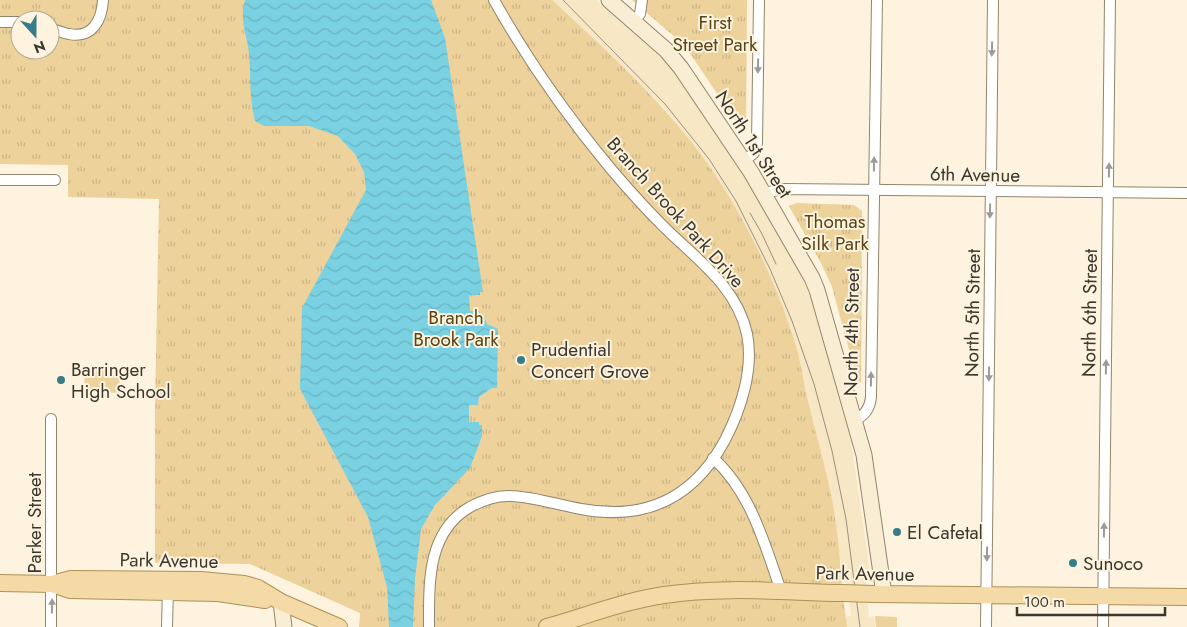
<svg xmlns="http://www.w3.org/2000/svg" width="1187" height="627" font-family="Jost,sans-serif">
  <defs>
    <pattern id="park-tufts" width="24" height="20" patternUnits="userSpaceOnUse" patternTransform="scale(1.25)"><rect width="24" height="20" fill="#edd29b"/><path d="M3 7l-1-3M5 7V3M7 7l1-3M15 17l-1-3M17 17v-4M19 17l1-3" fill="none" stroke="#ccb586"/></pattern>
    <pattern id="water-waves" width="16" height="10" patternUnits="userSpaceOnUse" patternTransform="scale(1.25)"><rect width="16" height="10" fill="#7ad1e2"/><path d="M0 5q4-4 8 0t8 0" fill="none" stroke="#6ab4c2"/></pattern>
  </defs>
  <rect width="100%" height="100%" fill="#fdf3de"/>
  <polygon fill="#f7e7c5" points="552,0 596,0 665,61 673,70 746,179 802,275 811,300 851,441 870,571 865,571 869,617 874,616 875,627 847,627 845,617 851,616 846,571 842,572 832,500 792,331 770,278 744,223 723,187 691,141 663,107 585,30"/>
  <g fill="url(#park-tufts)" fill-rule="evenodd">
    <path d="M0,0H552C600,44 649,89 690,140C734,196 768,263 791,330C799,351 802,374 807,396C815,430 825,465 832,499C840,541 841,585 847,627H359L360,613L250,564L155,563V407L159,199L68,197V165L0,164ZM20,20H50V50H20Z"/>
    <polygon points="632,0 747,0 746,132 743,132 685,46"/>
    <polygon points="796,203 854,205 862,211 861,382 858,383 832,287 821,263 789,206"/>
  </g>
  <g fill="#edd29b">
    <polygon points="86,368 119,368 120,391 119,393 85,392 84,369"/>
    <polygon points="875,616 897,617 897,627 876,627"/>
  </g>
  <path fill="url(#water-waves)" d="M245,0H431L445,38L483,292H480V295H469L470,311H480V314H483L487,324L498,329L497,388H492L479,397L478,405H469V422H479V425H482V436L470,468L435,505L421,529L415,579L413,627H389L387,587L368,517L300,389L302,308L366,190L364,172L355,154L338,136L309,126H264L255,121C249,99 251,77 249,54C247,33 239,21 245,0Z"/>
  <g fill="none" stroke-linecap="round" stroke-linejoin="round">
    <defs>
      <g id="street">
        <polyline points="0,22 20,22"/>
        <polyline points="634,22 640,14 642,0"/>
        <path d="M50,28C56,30 63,33 69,34C93,39 102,19 103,0"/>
        <polyline points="744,161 754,153 757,144 759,0"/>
        <polyline points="0,180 55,180"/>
        <polyline points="764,193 783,189 1187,193"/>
        <polyline points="51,419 51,627"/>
        <path d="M854,420C865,416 870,408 871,397L877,0"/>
        <path d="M713,458C751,492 765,545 781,591"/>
        <polyline points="167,627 168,588"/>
        <path d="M429,627C429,582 427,532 470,507C483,500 496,495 511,496C535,497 558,505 581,509C646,521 694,498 725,440C741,409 754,369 747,334C737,286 695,258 663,226C645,208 628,189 611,169C567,116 528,61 494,0"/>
        <polyline points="986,627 993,0"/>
        <polyline points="1103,627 1110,0"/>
      </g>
      <g id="secondary">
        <polyline points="609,0 666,50 681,68 751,172 812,278 817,290 864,455 884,594"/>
        <polyline points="281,602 284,627"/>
      </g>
      <g id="primary">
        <polyline points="0,583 52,584 71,579 201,580 244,584 258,588 281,602 339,627"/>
        <polyline points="52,584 70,590 218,593 265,600"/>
        <polyline points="874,594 1187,597"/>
        <path d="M547,627C586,616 624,601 664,595C723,586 784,592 843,593"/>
      </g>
    </defs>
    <use href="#street" stroke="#91856d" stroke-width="12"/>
    <use href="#secondary" stroke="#91856d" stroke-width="17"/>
    <use href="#primary" stroke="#ae9156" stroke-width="18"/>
    <use href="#street" stroke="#fff" stroke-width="10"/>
    <use href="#secondary" stroke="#f9edd3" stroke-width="15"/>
    <use href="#primary" stroke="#f3daa7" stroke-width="16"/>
    <g stroke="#989182" stroke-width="1">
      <polyline points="563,0 665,104 709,159 736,201 770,269 792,321 814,384 832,451 846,519 860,627"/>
      <polyline points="750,213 762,234 776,264"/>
    </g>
    <defs>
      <polyline id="primary-bridge" points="843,593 874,594"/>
    </defs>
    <use href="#primary-bridge" stroke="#ae9156" stroke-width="18" stroke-linecap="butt"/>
    <use href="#primary-bridge" stroke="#f3daa7" stroke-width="16"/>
  </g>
  <defs><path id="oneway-solid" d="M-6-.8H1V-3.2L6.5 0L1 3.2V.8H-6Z" transform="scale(1.25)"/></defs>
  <g fill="#9e9b96">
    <use href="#oneway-solid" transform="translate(992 49) rotate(91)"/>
    <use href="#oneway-solid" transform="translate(758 66) rotate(91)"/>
    <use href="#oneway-solid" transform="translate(874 164) rotate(-89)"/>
    <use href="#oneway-solid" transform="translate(1109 170) rotate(-89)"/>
    <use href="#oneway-solid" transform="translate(990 211) rotate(91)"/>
    <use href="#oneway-solid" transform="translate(1106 367) rotate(-89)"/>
    <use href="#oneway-solid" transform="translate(989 374) rotate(91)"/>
    <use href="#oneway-solid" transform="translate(871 379) rotate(-89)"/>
    <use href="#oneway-solid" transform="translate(1104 530) rotate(-89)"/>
    <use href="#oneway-solid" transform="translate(987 554) rotate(91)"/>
    <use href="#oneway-solid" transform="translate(52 606) rotate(-89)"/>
  </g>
  <g fill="#367c89" stroke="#fdf3de" stroke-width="2">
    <circle cx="521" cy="360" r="5"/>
    <circle cx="61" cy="380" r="5"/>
    <circle cx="897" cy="532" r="5"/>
    <circle cx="1073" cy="563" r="5"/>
  </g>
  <g text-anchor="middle" stroke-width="4" stroke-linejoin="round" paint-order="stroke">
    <g font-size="19" fill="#594312" stroke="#fdf3de">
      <text x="715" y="29">First<tspan x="715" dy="22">Street Park</tspan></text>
      <text x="835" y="228">Thomas<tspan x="835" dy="22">Silk Park</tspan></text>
      <text x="456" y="324">Branch<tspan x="456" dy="22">Brook Park</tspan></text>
    </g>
    <g font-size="19" fill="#3c372d" stroke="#fdf3de">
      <text transform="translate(754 144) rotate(57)" y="7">North 1st Street</text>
      <text transform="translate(975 174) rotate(1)" y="7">6th Avenue</text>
      <text transform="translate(676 212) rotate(48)" y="7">Branch Brook Park Drive</text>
      <text transform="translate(972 313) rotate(-89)" y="7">North 5th Street</text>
      <text transform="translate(1089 313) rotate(-89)" y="7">North 6th Street</text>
      <text transform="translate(851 332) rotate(-89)" y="7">North 4th Street</text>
      <text transform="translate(34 523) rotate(-90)" y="7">Parker Street</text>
      <text transform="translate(169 560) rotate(1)" y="7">Park Avenue</text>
      <text transform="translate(865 573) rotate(1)" y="7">Park Avenue</text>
    </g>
    <g font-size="19" fill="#3c372d" stroke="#fdf3de" text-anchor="start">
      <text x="531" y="356">Prudential<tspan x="531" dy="22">Concert Grove</tspan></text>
      <text x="71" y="376">Barringer<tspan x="71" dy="22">High School</tspan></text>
      <text x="907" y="539">El Cafetal</text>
      <text x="1083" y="570">Sunoco</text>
    </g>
  </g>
  <g transform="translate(35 35) rotate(159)"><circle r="24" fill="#fdf3de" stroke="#b0a897"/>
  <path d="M0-4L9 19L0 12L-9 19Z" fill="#367c89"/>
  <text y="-8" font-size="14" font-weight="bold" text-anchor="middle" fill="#3c372d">N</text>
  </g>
  <path d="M1017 607v8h148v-8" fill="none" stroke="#3c372d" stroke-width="2.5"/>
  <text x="1024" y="607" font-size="15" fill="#3c372d" stroke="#fdf3de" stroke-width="4" paint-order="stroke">100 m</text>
</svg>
